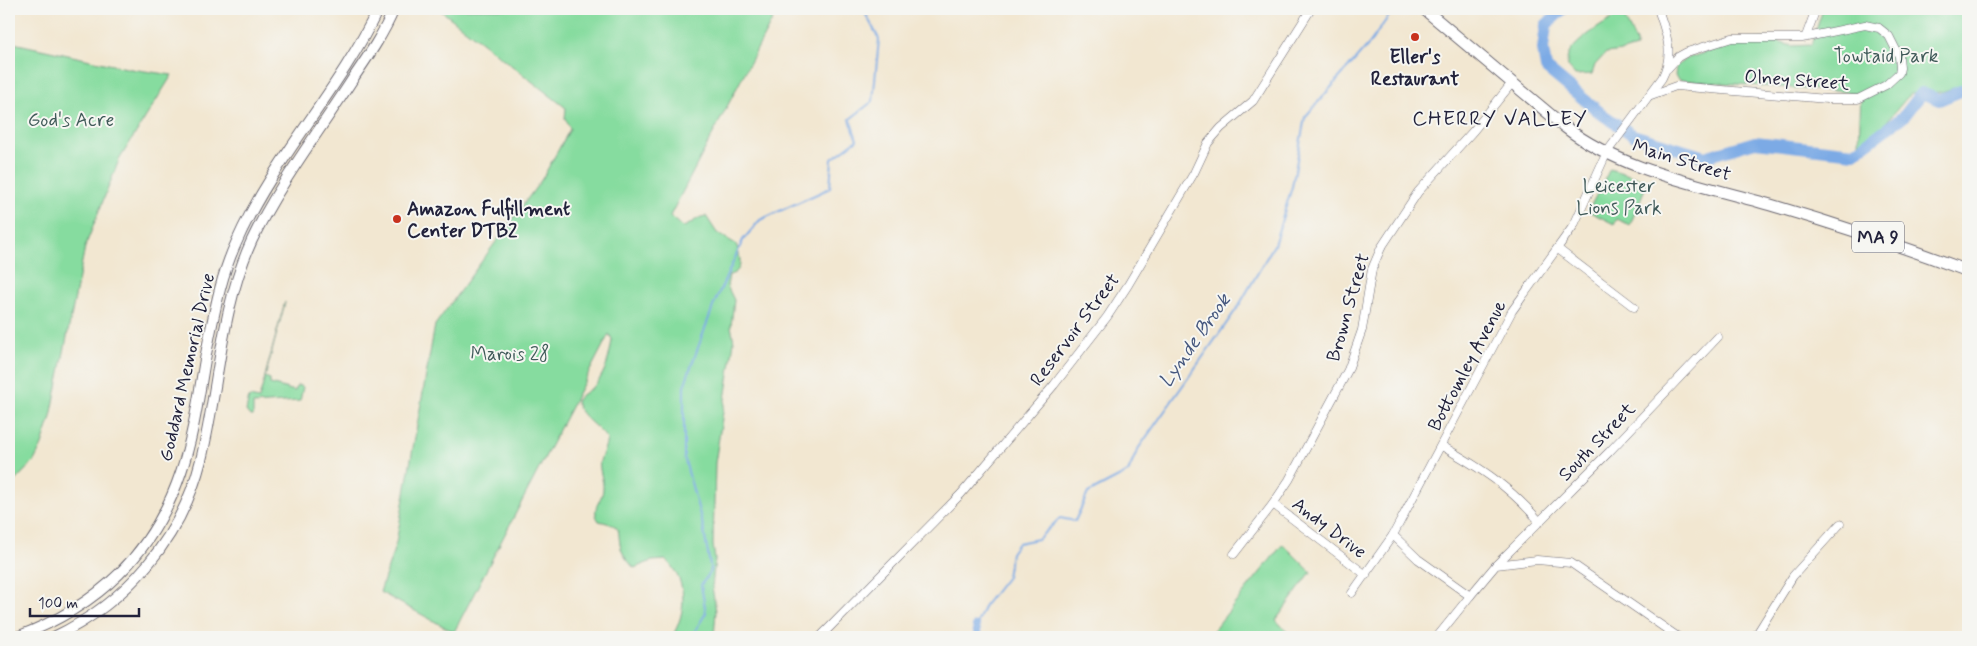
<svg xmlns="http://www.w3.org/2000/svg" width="1977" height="646" font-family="Mynerve,sans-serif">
  <rect width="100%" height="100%" fill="#f6f6f2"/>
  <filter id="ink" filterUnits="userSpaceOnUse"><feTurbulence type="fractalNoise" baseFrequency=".02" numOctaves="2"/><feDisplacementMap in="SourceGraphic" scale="10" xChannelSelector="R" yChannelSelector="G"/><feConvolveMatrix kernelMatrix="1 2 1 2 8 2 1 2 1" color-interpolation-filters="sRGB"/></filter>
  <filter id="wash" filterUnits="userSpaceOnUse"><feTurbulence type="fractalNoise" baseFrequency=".0096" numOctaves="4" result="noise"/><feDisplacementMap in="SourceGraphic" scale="20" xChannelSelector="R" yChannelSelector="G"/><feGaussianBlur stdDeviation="1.12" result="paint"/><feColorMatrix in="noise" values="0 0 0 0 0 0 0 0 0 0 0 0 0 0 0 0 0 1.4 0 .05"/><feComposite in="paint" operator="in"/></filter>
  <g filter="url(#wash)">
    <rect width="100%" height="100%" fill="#f2e7d1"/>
    <g fill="#86dc9f" stroke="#547f6d">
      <path d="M439,9H778L670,216L682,227C691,226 695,217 706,216L717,233L736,244C740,255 745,272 729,275L727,286L734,300L731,326L734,342L715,463L713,545L715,559L712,587L716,611L714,637H672C687,611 688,582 666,560L652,561L634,568C629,562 623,556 621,548C616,529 625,527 599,521C590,508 602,502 603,489C604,480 598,469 600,461C602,454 606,447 607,439C598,426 580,417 576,402C579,394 590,391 596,384C606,372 610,355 612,339L609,334L454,632L380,592L396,543L435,325L542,179L570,129L565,118L566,108Z"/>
      <polygon points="1823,9 1968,9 1967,84 1941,92 1910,94 1877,133 1859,145 1861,93 1680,80 1675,76 1676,67 1685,59 1744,40 1767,39 1792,46 1811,45"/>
      <path d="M1622,13L1636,42V47L1623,51L1606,53L1595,65L1592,74L1575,75C1573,72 1569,69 1568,66C1559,47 1609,21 1622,13Z"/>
      <polygon points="9,42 131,69 172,75 119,160 85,247 51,417 42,445 34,461 9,487"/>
      <polygon points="1610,169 1648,181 1630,225 1617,219 1614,224 1588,211"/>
      <polygon points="285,302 265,377 270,379 270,384 295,391 297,385 303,387 300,401 253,404 253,416 250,416 246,411 249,397 259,399"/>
      <polygon points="1283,544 1311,572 1276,620 1292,637 1208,637"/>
    </g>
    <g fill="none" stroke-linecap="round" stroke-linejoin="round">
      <g stroke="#7baae5" stroke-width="2">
        <polyline points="976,626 985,605 1007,577 1011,553 1018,543 1038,539 1060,518 1075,521 1088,493 1128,472 1138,449 1238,307 1274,245 1292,187 1305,117 1369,44 1394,9"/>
        <polyline points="691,637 706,613 701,585 711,571 703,526 684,457 684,386 714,304 743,240 760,220 830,188 832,159 857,140 850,119 873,101 879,39 863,9"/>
      </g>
      <polyline stroke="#7baae5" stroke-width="8" points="976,626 978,637"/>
      <polyline stroke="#7baae5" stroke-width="12" points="1563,9 1546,25 1543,49 1546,68 1603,115 1633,135 1705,157 1755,142 1854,153 1905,115 1922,93 1939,100 1963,90 1968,93"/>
    </g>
  </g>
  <g filter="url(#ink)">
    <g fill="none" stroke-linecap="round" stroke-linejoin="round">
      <defs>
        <g id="minor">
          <polyline points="1806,36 1816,9"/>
          <polyline points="1651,95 1676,86 1827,99 1858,99 1886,85 1899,73 1900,68 1899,56 1889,36 1879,28 1865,25 1802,38 1732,38 1687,52 1678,57 1668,68"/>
          <polyline points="1558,249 1634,307"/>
          <path d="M1442,446C1482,469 1509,486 1540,522"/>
          <polyline points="1273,504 1366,575"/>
          <polyline points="1393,535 1418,559 1470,596 1496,565 1537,560 1571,563 1678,637"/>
          <polyline points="1234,554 1273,504 1289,480 1348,370 1362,330 1372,269 1381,248 1418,192 1474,130 1512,83"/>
          <polyline points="1496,565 1609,452 1718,337"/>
          <path d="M1352,593L1393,535L1512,311L1574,225L1607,152L1662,78C1675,53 1666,33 1658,9"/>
          <polyline points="820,637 961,494 1054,385 1107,317 1128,285 1194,173 1208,143 1221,128 1253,101 1311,9"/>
          <polyline points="1437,637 1470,596"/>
          <polyline points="1755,637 1793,576 1840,524"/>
        </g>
        <g id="major">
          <path d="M17,637C98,606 153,555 181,472C194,434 199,393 206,354C214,315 220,277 237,241C274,158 339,91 378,9"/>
          <path d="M54,637C127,602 181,539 201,460C219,387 220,310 252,240C278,185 321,129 354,77C369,55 384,33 394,9"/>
        </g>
        <path id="highway" d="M1424,9L1565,127C1623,172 1704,185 1774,206C1839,225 1904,247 1968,271"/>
      </defs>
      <use href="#minor" stroke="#6b6770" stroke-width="9"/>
      <use href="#major" stroke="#6b6770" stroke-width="12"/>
      <use href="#highway" stroke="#6b6770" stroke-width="13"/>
      <use href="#minor" stroke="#fff" stroke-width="8"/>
      <use href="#major" stroke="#fff" stroke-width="10"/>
      <use href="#highway" stroke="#fff" stroke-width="11"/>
    </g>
  </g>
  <g fill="#c8321e" stroke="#f6f6f2" stroke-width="2">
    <circle cx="1415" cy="37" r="5"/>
    <circle cx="397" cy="219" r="5"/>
  </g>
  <g text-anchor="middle" stroke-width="4" stroke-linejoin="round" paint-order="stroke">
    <rect fill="#f6f6f2" stroke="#626272" stroke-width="1" x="1852" y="221.5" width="52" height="31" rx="4"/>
    <g font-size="18" font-weight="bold" fill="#22223b">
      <text x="1878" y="243">MA 9</text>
    </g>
    <g font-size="19" fill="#405a59" stroke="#f6f6f2">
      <text x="1886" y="62">Towtaid Park</text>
      <text x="71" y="126">God's Acre</text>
      <text x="1619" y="192">Leicester<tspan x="1619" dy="22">Lions Park</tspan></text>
      <text x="510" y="360">Marois 28</text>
    </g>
    <g font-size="19" font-weight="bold" fill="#22223b" stroke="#f6f6f2">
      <text x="1415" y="63">Eller's<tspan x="1415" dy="22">Restaurant</tspan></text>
      <text x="407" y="215" text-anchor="start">Amazon Fulfillment<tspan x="407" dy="22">Center DTB2</tspan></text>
    </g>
    <g font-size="19" fill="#22223b" stroke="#f6f6f2">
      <text transform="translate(1797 79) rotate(4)" y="7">Olney Street</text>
      <text transform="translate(1682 159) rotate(17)" y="7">Main Street</text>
      <text transform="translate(1347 307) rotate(-74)" y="7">Brown Street</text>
      <text transform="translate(1074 329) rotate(-53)" y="7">Reservoir Street</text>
      <text transform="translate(1466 365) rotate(-62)" y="7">Bottomley Avenue</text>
      <text transform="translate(186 367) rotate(-77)" y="7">Goddard Memorial Drive</text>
      <text transform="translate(1596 441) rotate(-46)" y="7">South Street</text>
      <text transform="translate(1330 527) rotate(37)" y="7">Andy Drive</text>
    </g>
    <g font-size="20" font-style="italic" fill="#46587f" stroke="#f6f6f2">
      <text transform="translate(1194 340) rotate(-55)" y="7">Lynde Brook</text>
    </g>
    <g font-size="21" letter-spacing="1" fill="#22223b" stroke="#f6f6f2">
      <text x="1500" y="125">CHERRY VALLEY</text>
    </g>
  </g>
  <rect width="1977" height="646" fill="none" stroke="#f6f6f2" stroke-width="30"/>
  <path d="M30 608v8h109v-8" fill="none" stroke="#22223b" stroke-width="2.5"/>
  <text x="38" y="608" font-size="15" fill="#22223b" stroke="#f6f6f2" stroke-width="4" paint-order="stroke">100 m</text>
</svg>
